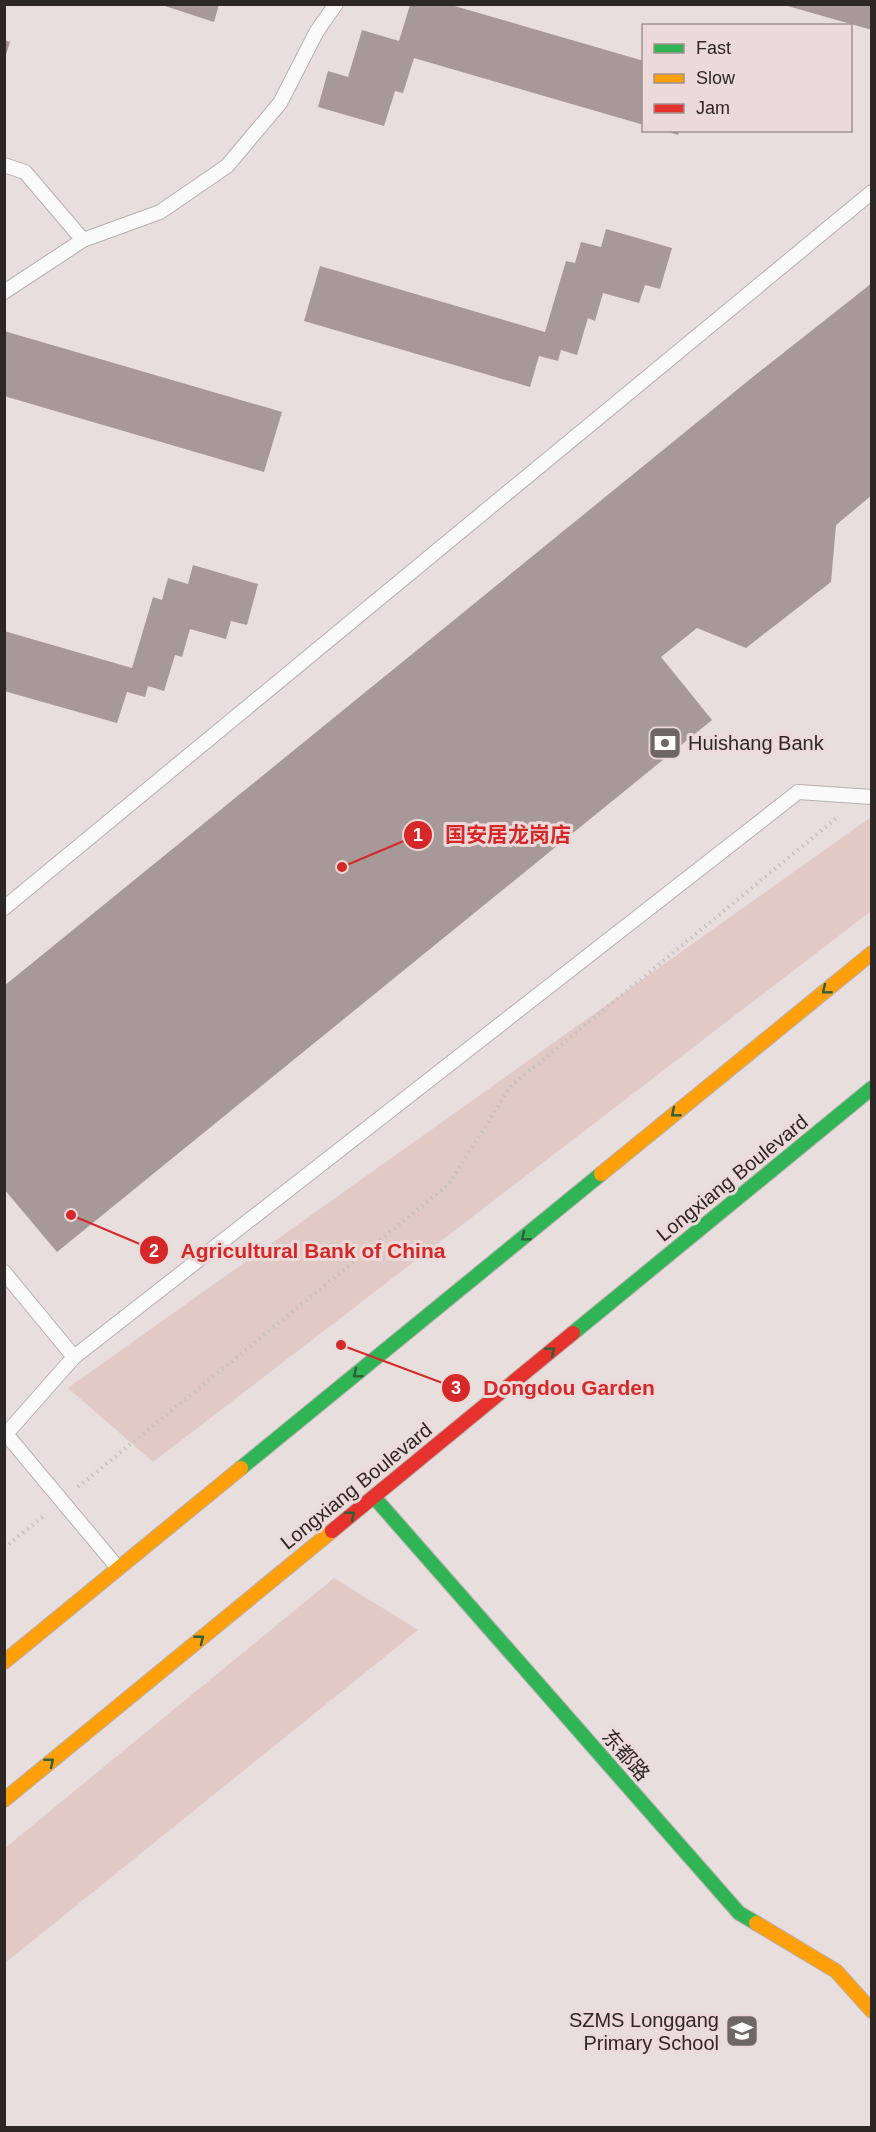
<svg xmlns="http://www.w3.org/2000/svg" width="876" height="2132" font-family="Helvetica,'Noto Sans SC',sans-serif">
  <rect width="100%" height="100%" fill="#e7dedd"/>
  <g fill="#e1c9c6">
    <polygon points="871,817 871,911 153,1462 68,1388"/>
    <polygon points="334,1578 418,1630 5,1963 5,1848"/>
  </g>
  <g fill="#a79998">
    <polygon points="159,4 219,4 214,22"/>
    <polygon points="785,4 872,4 872,30 784,5"/>
    <polygon points="410,5 451,5 644,61 644,125 414,58 403,93 395,91 384,126 318,107 328,71 348,77 362,30 399,41"/>
    <polygon points="4,40 10,42 5,58 4,58"/>
    <polygon points="663,130 679,130 678,135"/>
    <polygon points="606,229 672,248 660,289 645,285 639,303 603,293 595,321 588,318 577,355 561,350 558,361 539,356 530,387 304,321 320,266 545,332 566,261 575,263 581,242 601,247"/>
    <polygon points="872,283 872,495 836,525 831,582 746,648 697,628 661,657 712,720 57,1252 4,1189 4,986 754,376"/>
    <polygon points="4,331 282,412 264,472 4,396"/>
    <polygon points="193,565 258,584 247,625 231,621 226,639 190,629 182,657 175,655 164,691 148,686 145,697 127,692 117,723 4,691 4,631 132,668 153,597 162,600 168,578 188,584"/>
  </g>
  <g fill="none" stroke-linecap="round" stroke-linejoin="round">
    <defs>
      <g id="lane">
        <polyline points="4,165 25,172 83,240"/>
        <polyline points="4,292 83,240 160,212 227,166 280,103 317,31 336,4"/>
        <polyline points="4,908 872,192"/>
        <polyline points="4,1272 74,1357 6,1434 118,1568"/>
        <polyline points="74,1357 798,792 872,797"/>
      </g>
      <g id="fast">
        <polyline points="573,1333 872,1088"/>
        <polyline points="241,1468 601,1174"/>
        <polyline points="374,1497 739,1913 756,1923"/>
      </g>
      <g id="slow">
        <polyline points="601,1174 872,953"/>
        <polyline points="4,1662 241,1468"/>
        <polyline points="4,1800 332,1531"/>
        <polyline points="756,1923 836,1971 872,2011"/>
      </g>
      <polyline id="jam" points="332,1531 573,1333"/>
    </defs>
    <use href="#lane" stroke="#b7b0af" stroke-width="16"/>
    <use href="#fast" stroke="#b7b0af" stroke-width="16"/>
    <use href="#slow" stroke="#b7b0af" stroke-width="16"/>
    <use href="#jam" stroke="#b7b0af" stroke-width="16"/>
    <g stroke="#c3c1c0" stroke-width="4" stroke-dasharray="1.5 4.5" stroke-linecap="butt">
      <polyline points="78,1487 449,1184 511,1086 838,817"/>
      <polyline points="4,1548 45,1515"/>
    </g>
    <use href="#lane" stroke="#fbfafa" stroke-width="14"/>
    <use href="#fast" stroke="#30b455" stroke-width="14"/>
    <use href="#slow" stroke="#ff9f0a" stroke-width="14"/>
    <use href="#jam" stroke="#e5322d" stroke-width="14"/>
  </g>
  <defs><path id="oneway-chevron" d="M-2-3.5L2.5 0L-2 3.5" fill="none" stroke-width="1.6" stroke-linecap="round" stroke-linejoin="round" transform="scale(1.5)"/></defs>
  <g stroke="#2e5f39">
    <use href="#oneway-chevron" transform="translate(826 990) rotate(141)"/>
    <use href="#oneway-chevron" transform="translate(675 1113) rotate(141)"/>
    <use href="#oneway-chevron" transform="translate(525 1237) rotate(141)"/>
    <use href="#oneway-chevron" transform="translate(551 1351) rotate(-39)"/>
    <use href="#oneway-chevron" transform="translate(357 1374) rotate(141)"/>
    <use href="#oneway-chevron" transform="translate(351 1515) rotate(-39)"/>
    <use href="#oneway-chevron" transform="translate(200 1639) rotate(-39)"/>
    <use href="#oneway-chevron" transform="translate(50 1762) rotate(-39)"/>
  </g>
  <defs>
    <symbol id="bank-square" viewBox="-11 -11 22 22"><rect x="-9" y="-9" width="18" height="18" rx="4" fill="#6e6766" stroke="#ebdad9"/><path d="M-6-4H6V4H-6ZM0-2.3a2.3 2.3 0 1 0 0 4.6a2.3 2.3 0 1 0 0-4.6Z" fill="#fff"/></symbol>
    <symbol id="school-square" viewBox="-11 -11 22 22"><rect x="-9" y="-9" width="18" height="18" rx="4" fill="#6e6766" stroke="#ebdad9"/><path d="M0-5L7-2L0 1L-7-2ZM-4 1L0 2.5L4 1V4Q0 6-4 4Z" fill="#fff"/></symbol>
  </defs>
  <g fill-rule="evenodd">
    <use href="#bank-square" x="646" y="724" width="38" height="38"/>
    <use href="#school-square" x="723" y="2012" width="38" height="38"/>
  </g>
  <g text-anchor="middle" stroke-width="6" stroke-linejoin="round" paint-order="stroke">
    <g font-size="20" fill="#2d2726" stroke="#ebdad9" text-anchor="start">
      <text x="688" y="750">Huishang Bank</text>
      <text x="719" y="2027" text-anchor="end">SZMS Longgang<tspan x="719" dy="23">Primary School</tspan></text>
    </g>
    <g font-size="20" fill="#2d2726" stroke="#ebdad9">
      <text transform="translate(732 1178) rotate(-39)" y="7">Longxiang Boulevard</text>
      <text transform="translate(356 1486) rotate(-39)" y="7">Longxiang Boulevard</text>
      <text transform="translate(626 1755) rotate(49)" y="7">东都路</text>
    </g>
  </g>
  <path fill="none" stroke="#d62828" stroke-width="2" d="M342 867L418 835M71 1215L154 1250M341 1345L456 1388"/>
  <g fill="#d62828" stroke="#ebdad9" stroke-width="2">
    <circle cx="342" cy="867" r="6"/>
    <circle cx="71" cy="1215" r="6"/>
    <circle cx="341" cy="1345" r="6"/>
    <circle cx="418" cy="835" r="15"/>
    <circle cx="154" cy="1250" r="15"/>
    <circle cx="456" cy="1388" r="15"/>
  </g>
  <g font-size="18" text-anchor="middle" font-weight="bold" fill="#fff">
    <text x="418" y="841">1</text>
    <text x="154" y="1257">2</text>
    <text x="456" y="1394">3</text>
  </g>
  <g font-size="21" text-anchor="middle" font-weight="bold" fill="#d62828" stroke="#ebdad9" stroke-width="6" stroke-linejoin="round" paint-order="stroke">
    <text x="508" y="842">国安居龙岗店</text>
    <text x="313" y="1258">Agricultural Bank of China</text>
    <text x="569" y="1395">Dongdou Garden</text>
  </g>
  <rect width="876" height="2132" fill="none" stroke="#2d2726" stroke-width="12"/>
  <rect x="642" y="24" width="210" height="108" fill="#ebdad9" stroke="#9f9291" stroke-width="1.5"/>
  <rect x="654" y="44" width="30" height="9" fill="#30b455" stroke="#9f9291" stroke-width="1.5"/>
  <text x="696" y="54" font-size="18" fill="#2d2726">Fast</text>
  <rect x="654" y="74" width="30" height="9" fill="#ff9f0a" stroke="#9f9291" stroke-width="1.5"/>
  <text x="696" y="84" font-size="18" fill="#2d2726">Slow</text>
  <rect x="654" y="104" width="30" height="9" fill="#e5322d" stroke="#9f9291" stroke-width="1.5"/>
  <text x="696" y="114" font-size="18" fill="#2d2726">Jam</text>
</svg>
